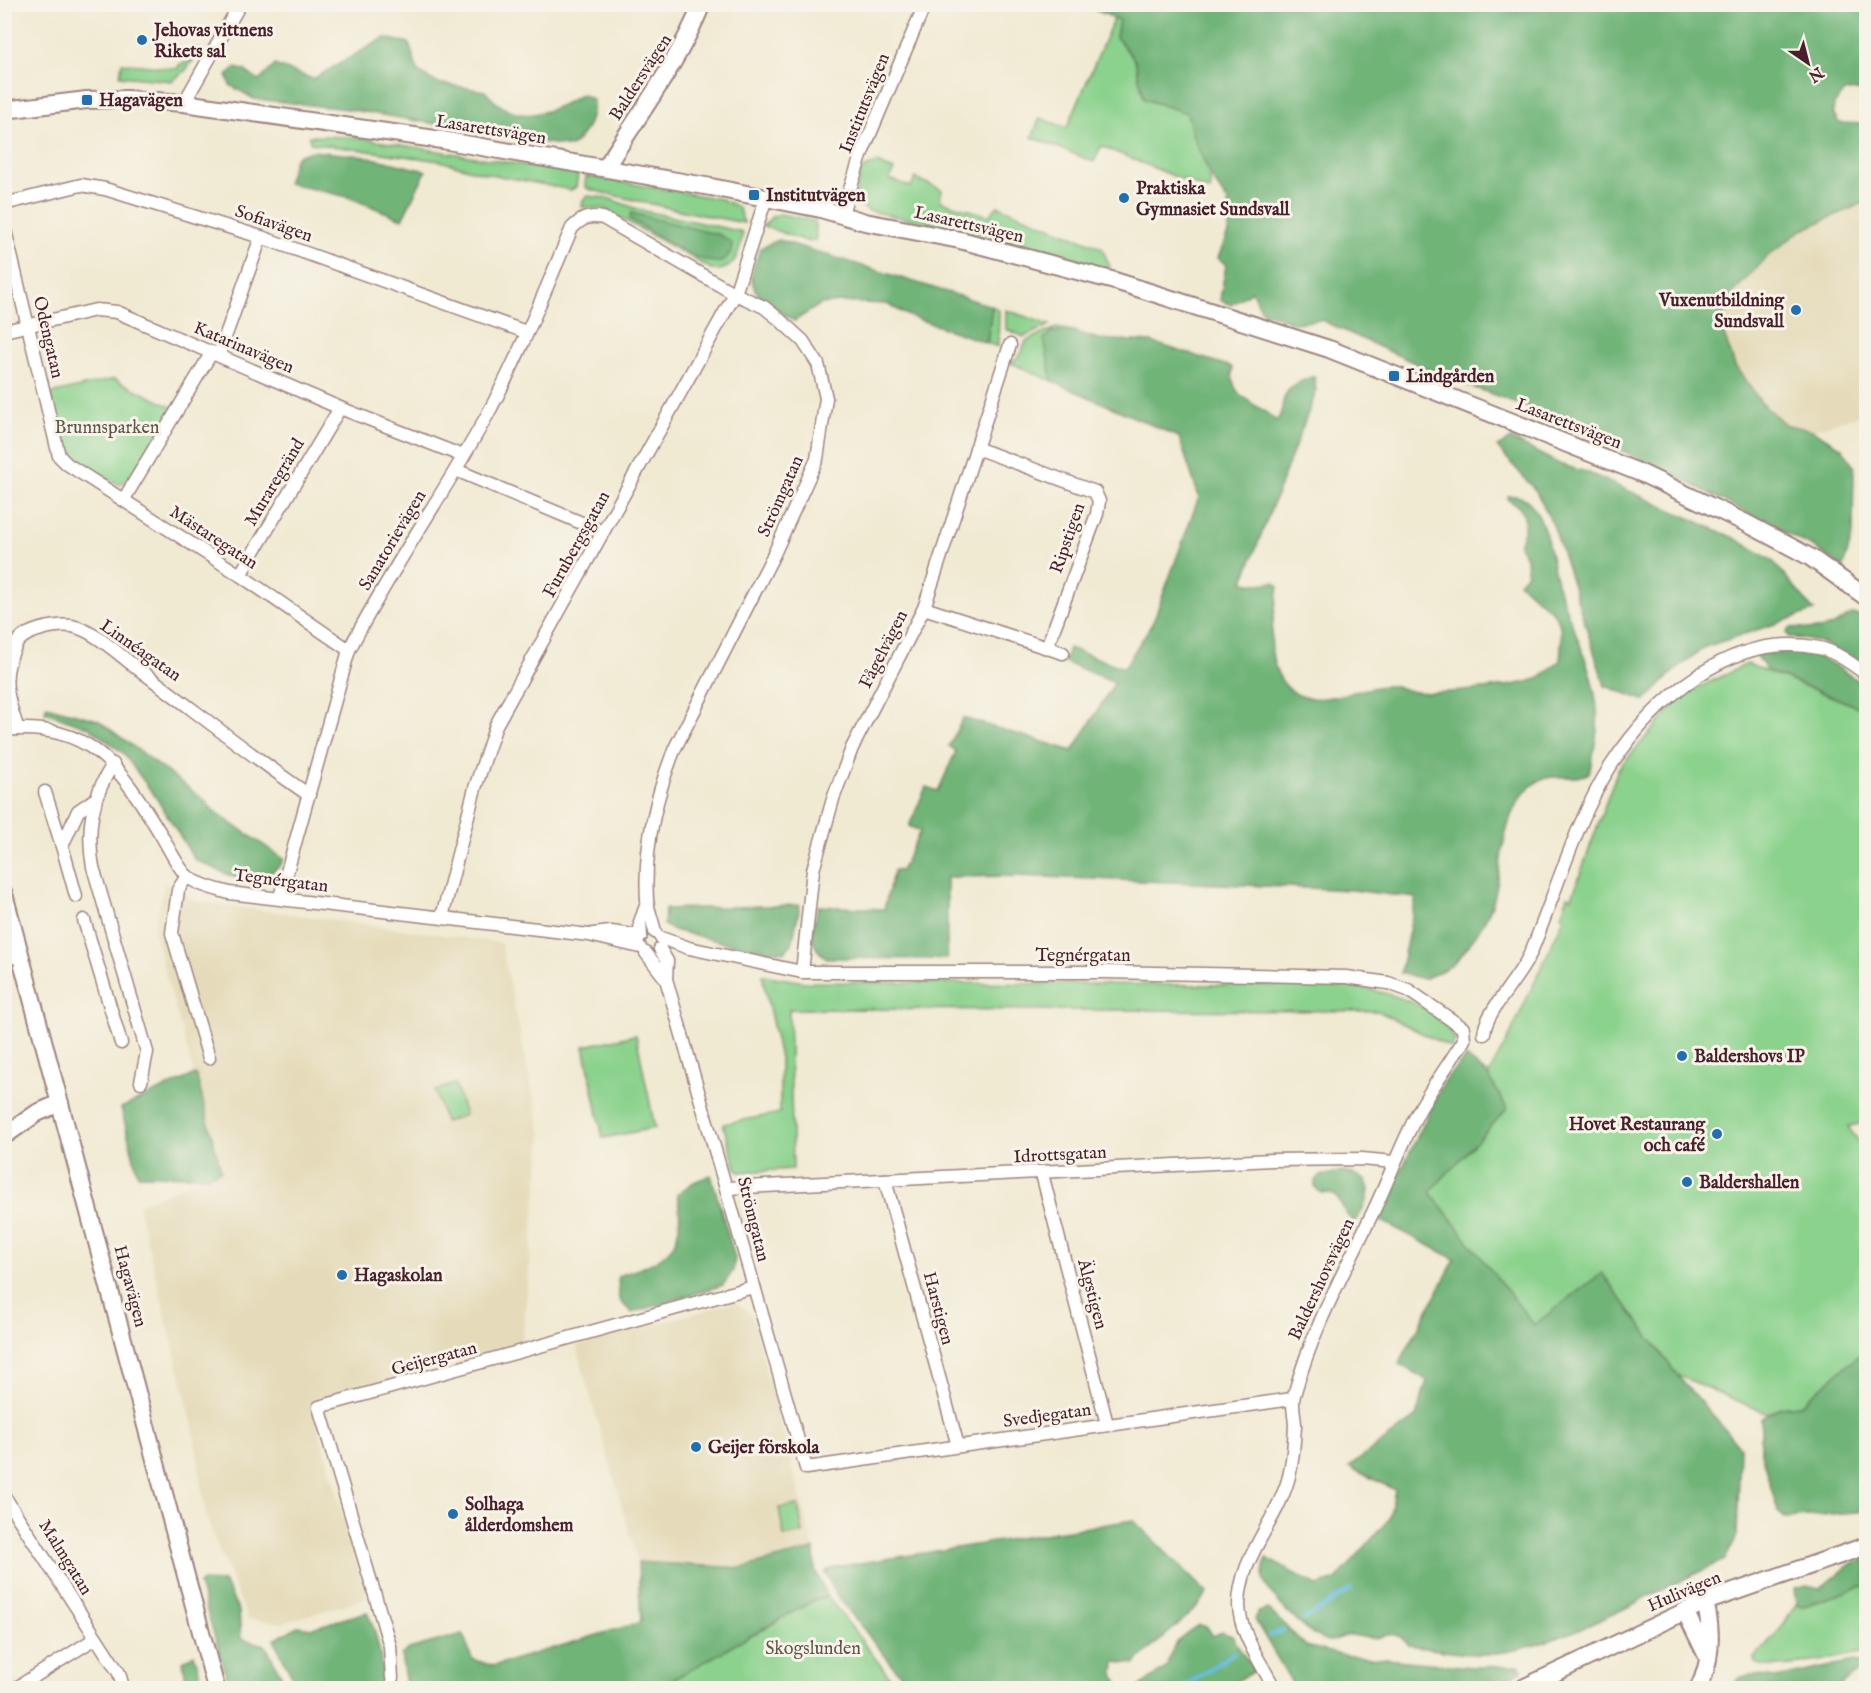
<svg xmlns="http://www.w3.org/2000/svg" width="1871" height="1693" font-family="'IM FELL English',serif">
  <rect width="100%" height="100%" fill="#f7f3e8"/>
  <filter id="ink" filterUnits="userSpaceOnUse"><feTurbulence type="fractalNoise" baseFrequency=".0167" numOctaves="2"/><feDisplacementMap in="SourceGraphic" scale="12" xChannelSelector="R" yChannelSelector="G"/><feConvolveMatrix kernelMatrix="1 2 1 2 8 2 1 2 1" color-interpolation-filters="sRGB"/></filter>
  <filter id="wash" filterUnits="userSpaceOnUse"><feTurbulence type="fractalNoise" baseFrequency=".008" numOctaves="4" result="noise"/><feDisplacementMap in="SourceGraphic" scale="24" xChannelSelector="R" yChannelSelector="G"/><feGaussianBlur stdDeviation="1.35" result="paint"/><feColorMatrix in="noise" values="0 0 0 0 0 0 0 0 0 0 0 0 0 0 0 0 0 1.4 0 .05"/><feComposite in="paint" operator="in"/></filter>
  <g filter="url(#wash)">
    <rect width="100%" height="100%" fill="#f1ead3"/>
    <g fill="#e5dbba">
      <polygon points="1866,202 1866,413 1812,430 1786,425 1762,404 1735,366 1721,326 1731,295 1767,257 1800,231"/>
      <polygon points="165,883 195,901 501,943 542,1135 522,1344 311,1403 367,1598 282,1623 248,1619 207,1520 193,1426 138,1205 221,1170 153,929"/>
      <polygon points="735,1302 752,1315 814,1549 742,1568 638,1562 576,1346"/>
    </g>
    <g fill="#8bd28d" stroke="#6a785c" stroke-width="1.5">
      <path d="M1114,18L1119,20L1116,37L1135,60L1144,99L1187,113C1193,134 1214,173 1210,191L1101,146L1094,162L1032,137L1040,118L1067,128Z"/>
      <polygon points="197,48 201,50 185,71 172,81 120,76 122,63 177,69 180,64 189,62"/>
      <polygon points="309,136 353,137 578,174 576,187 571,190 479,172 440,161 311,143"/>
      <polygon points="876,163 894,170 889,179 911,187 915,178 942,190 940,201 989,216 998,206 1102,248 1110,267 1105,272 1083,263 942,226 869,211 858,204 855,196 861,170"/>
      <path d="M586,176L721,199L738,207L744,223C691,213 640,202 588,189L585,186Z"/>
      <path d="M587,196L607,198L640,210L743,232C740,251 736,272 713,270L605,209L582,207L583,200Z"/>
      <polygon points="780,214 815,221 816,240 809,242 763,226 772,217"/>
      <polygon points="992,306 999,311 998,347 987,343"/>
      <polygon points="1006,310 1050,325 1024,337 1006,329"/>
      <polygon points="1056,328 1073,331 1051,332 1048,360 1052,381 1011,363 1021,354 1026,341"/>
      <polygon points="114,379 174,408 131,477 120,485 73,462 64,453 50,394"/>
      <polygon points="1747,664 1866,710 1866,1122 1848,1127 1866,1151 1866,1349 1800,1405 1780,1407 1768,1414 1677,1375 1602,1273 1534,1325 1429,1192 1507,1109 1488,1075 1509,1037 1564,918 1561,916 1568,896 1572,897 1618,769 1683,695"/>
      <path d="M762,975L805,982L1348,986C1385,991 1437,1004 1455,1040L1451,1048L1378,1011L789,1009L793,1169L740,1172L736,1168L723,1124L780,1113V1058Z"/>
      <polygon points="636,1035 655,1128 603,1138 584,1046"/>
      <polygon points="455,1084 465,1115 445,1122 435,1091"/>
      <polygon points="798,1505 803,1533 784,1537 779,1508"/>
      <path d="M1866,1585V1652C1846,1656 1770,1673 1755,1663L1754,1658L1783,1626L1796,1604L1801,1607Z"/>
      <polygon points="828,1597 898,1688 658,1688 814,1600"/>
    </g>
    <g fill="#70b478" stroke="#5d6a52" stroke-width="1.5">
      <polygon points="1083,5 1866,5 1866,90 1845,91 1834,104 1833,113 1839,123 1866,124 1866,202 1800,231 1767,257 1731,295 1721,326 1735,366 1762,404 1786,425 1812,430 1842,448 1854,466 1853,534 1843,568 1815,548 1660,468 1530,408 1445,377 1321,320 1295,323 1262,311 1252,291 1231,305 1220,300 1226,265 1218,258 1228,233 1228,202 1213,180 1194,140 1187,113 1144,99 1135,60 1116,37 1119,20"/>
      <path d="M384,38L409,43L418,72L437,83L485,91C515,128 547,115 582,94L593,100C593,121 586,133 571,147L347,109L254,99L230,85L227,76L235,68L244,70L259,81L275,65L313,79Z"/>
      <polygon points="312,151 364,156 426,171 402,219 348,197 287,183 296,156"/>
      <path d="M631,213L720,235L732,243L731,252L723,262C697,266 653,232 630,219Z"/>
      <path d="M779,240L992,306L987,343L909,316L887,304L841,302L821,304L794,321C780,311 750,297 752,276C753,267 758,257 760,248Z"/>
      <path d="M1073,331L1098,339L1151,342L1232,367C1230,402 1254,399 1276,421C1283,414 1281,408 1284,399C1287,386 1303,380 1314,376L1316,392L1243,582L1259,584L1274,582L1279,587C1273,619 1262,662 1288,688C1314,713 1359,685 1389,686C1399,686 1407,691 1416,692C1438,695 1519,687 1539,678C1546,674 1553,666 1560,661C1566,604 1550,616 1519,582L1527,573L1526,557L1519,546C1526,525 1530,510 1508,500V496C1516,495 1524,497 1529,502C1549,524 1550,562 1559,589C1571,627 1590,660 1596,701C1600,725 1595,750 1589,773C1571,784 1549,766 1526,791C1500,820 1503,864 1494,899C1489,917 1464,957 1448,967C1441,972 1432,975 1424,979L1400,973L1416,898L1352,890L1242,885L1018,876L947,877V959L827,958C805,944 814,928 818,906L884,909L894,870L901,871L920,831L909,826L926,787L938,791L956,751L949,746L963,718L1073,751L1115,682L1064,662L1069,648L1124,668L1153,622L1199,497L1179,437L1052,381L1044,339L1051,332Z"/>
      <polygon points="1511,439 1559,464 1589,473 1734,538 1772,560 1814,611 1705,647 1675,670 1645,701 1605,686 1554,527 1536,491 1497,447"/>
      <path d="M1851,614L1866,616V667L1820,642L1790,637L1787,634L1788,629C1798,625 1806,630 1816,629C1830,629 1841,621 1851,614Z"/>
      <path d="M1784,650C1822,653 1837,666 1866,687V710L1767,671L1757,656Z"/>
      <path d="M46,706L98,720L203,799L215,812L284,859C277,875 257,877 242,881L195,860L157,799L123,753L88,727L45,712Z"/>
      <polygon points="800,905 792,944 784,952 738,946 673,930 664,925 665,909"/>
      <path d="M1466,1057L1488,1075L1507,1109L1430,1192L1534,1325L1602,1273L1677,1375L1740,1447L1737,1536L1725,1560L1701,1571C1641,1599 1570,1641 1505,1652C1474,1658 1440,1650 1409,1646C1395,1628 1392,1636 1373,1638C1365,1639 1357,1635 1350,1635C1344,1635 1338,1640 1332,1641C1314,1643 1270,1597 1264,1581C1261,1574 1265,1566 1266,1558L1317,1586L1336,1580L1389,1519L1395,1490L1349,1467L1416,1417L1427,1380L1399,1364L1455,1259L1378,1219L1444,1081Z"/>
      <polygon points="196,1074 221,1170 208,1176 138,1175 121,1108"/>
      <path d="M1342,1172C1364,1174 1376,1183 1364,1206C1361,1212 1360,1218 1354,1221C1336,1210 1347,1192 1321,1193L1315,1187V1180L1320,1176Z"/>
      <path d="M711,1175L735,1258L733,1271L723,1285L632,1313L619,1300L618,1276C666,1261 688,1248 677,1194L694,1182Z"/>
      <polygon points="1866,1349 1866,1511 1785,1518 1778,1512 1761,1453 1761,1419 1780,1407 1800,1405"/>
      <path d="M1133,1520L1207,1593C1201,1609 1151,1645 1135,1664L1115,1662L1114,1674L1119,1685L1117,1688H911L837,1596L825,1572L835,1567Z"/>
      <polygon points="814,1549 815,1570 828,1597 814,1600 658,1688 411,1688 406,1685 401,1655 409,1649 463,1634 472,1659 493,1666 641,1622 638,1562 742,1568"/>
      <polygon points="1866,1559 1866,1585 1801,1607 1796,1604 1794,1589 1807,1586 1820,1589 1852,1563"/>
      <polygon points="203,1581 224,1582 239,1611 241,1639 265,1645 288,1688 230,1688 199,1584"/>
      <polygon points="1268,1609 1306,1646 1341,1655 1472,1667 1520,1666 1522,1671 1489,1688 1295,1688 1255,1620 1258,1612"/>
      <path d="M367,1612C378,1636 383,1663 382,1688H298L274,1640L298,1626L312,1628Z"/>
      <path d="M1200,1625L1207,1627L1213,1636L1222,1632L1232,1636L1254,1671L1225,1688H1137L1167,1667C1171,1646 1181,1634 1200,1625Z"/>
      <polygon points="194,1654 205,1688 187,1688 183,1661"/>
      <polygon points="1855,1661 1866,1664 1839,1688 1729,1688 1741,1677 1752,1675 1776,1678"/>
    </g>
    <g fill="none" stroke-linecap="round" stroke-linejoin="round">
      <g stroke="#67bee4" stroke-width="4">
        <polyline points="1304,1620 1351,1589"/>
        <polyline points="1270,1636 1284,1630"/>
        <polyline points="1182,1688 1234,1653"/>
      </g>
    </g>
  </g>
  <g filter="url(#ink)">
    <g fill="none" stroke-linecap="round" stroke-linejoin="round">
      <defs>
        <g id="street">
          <polyline points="184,103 240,4"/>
          <polyline points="4,204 81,185 105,189 261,237 526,332"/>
          <polyline points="841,216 862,153 925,4"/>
          <polyline points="4,226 59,456 67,464 240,575 349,650"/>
          <polyline points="4,331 96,310 117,312 340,408 463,456"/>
          <polyline points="219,354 261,237"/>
          <polyline points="976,448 1095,492 1099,501 1097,514 1047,647"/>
          <polyline points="456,470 603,532"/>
          <polyline points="124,499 212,352"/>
          <polyline points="240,575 340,408"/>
          <polyline points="924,608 1063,653"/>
          <path d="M18,729C6,696 0,673 17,643C25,630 57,624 72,626C95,631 118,654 137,668C194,710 250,755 309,795"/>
          <path d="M4,730C91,722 119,766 160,833C168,846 176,865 187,876C197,885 216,889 229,893L589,935L640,947"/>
          <path d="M113,764C92,797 86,829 93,867L147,1052L141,1082"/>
          <polyline points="45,792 62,846"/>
          <polyline points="187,876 178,890 172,933 209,1058"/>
          <polyline points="76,896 62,846 78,811 94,800"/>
          <path d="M280,897L349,650C390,570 442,497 485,419C519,358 544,292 572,228C582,218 589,215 603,218L735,294L764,307L779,319L803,341L818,364L826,398L817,459L774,554L675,748C656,795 644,849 647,900C648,910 653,922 655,932"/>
          <polyline points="442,917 475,788 496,725 735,294 766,198"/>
          <polyline points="84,920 121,1043"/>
          <polyline points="593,934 611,932 641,936 640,922 647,903"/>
          <path d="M661,938L689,948L802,972H1105L1346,977L1388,983L1408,990L1463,1028L1464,1040C1450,1062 1435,1083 1422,1105C1403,1139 1390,1177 1373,1212C1342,1277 1314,1325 1294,1395C1291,1405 1295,1416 1295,1426C1294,1444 1293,1463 1288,1480C1275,1525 1239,1557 1239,1606C1240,1634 1262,1664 1274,1688"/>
          <polyline points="660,949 667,961 666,979 806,1468 1292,1399"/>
          <polyline points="646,953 666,979"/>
          <polyline points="4,960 20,954"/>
          <polyline points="802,972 813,870 833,799 852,748 924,608 1010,345"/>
          <path d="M1484,1034C1485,1011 1521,977 1531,952C1555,895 1577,818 1610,767C1654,699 1732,630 1819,648C1837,652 1852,664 1866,674"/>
          <polyline points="1042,1174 1107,1424"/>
          <polyline points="885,1180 958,1446"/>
          <polyline points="727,1188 1272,1160 1362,1159 1394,1162"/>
          <polyline points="4,1496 119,1673 123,1687"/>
          <polyline points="392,1678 390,1646 319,1407 753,1287"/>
          <polyline points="16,1688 96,1638"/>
        </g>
        <g id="secondary">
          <polyline points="4,110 87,100 127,99 184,103 442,140 711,187 821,209 865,222 960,240 1115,281 1329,349 1643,474 1746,523 1810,557 1866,597"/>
          <path d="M606,167C639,114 678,63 702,4"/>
          <polyline points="4,894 216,1688"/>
          <polyline points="4,1136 37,1113 60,1103"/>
          <polyline points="1685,1611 1708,1658"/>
          <polyline points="1523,1688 1705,1602 1866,1546"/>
          <path d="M1699,1688C1712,1659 1713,1632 1705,1602"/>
        </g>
      </defs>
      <use href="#street" stroke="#9e847f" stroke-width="15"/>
      <use href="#secondary" stroke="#9e847f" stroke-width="20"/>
      <use href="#street" stroke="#fff" stroke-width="12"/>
      <use href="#secondary" stroke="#fff" stroke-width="16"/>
    </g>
  </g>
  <g fill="#1f6fb2" stroke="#f7f3e8" stroke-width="2">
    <circle cx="142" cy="40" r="6"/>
    <rect x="81" y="94" width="12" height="12" rx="3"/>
    <rect x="748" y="189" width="12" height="12" rx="3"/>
    <circle cx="1124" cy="198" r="6"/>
    <circle cx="1796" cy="310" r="6"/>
    <rect x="1388" y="370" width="12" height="12" rx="3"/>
    <circle cx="1682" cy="1056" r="6"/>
    <circle cx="1717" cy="1134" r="6"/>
    <circle cx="1687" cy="1182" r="6"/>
    <circle cx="342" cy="1275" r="6"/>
    <circle cx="696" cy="1447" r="6"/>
    <circle cx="453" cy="1514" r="6"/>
  </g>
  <g text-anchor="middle" stroke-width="6" stroke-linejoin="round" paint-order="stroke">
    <g font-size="18" font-weight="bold" fill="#4a1f2b" stroke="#f7f3e8" text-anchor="start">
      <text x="154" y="36">Jehovas vittnens<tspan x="154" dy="21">Rikets sal</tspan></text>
      <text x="99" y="106">Hagavägen</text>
      <text x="1136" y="194">Praktiska<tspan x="1136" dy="21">Gymnasiet Sundsvall</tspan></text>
      <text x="766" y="201">Institutvägen</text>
      <text x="1784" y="306" text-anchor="end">Vuxenutbildning<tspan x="1784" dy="21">Sundsvall</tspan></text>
      <text x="1406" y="382">Lindgården</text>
      <text x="1694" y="1062">Baldershovs IP</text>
      <text x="1705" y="1130" text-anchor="end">Hovet Restaurang<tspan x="1705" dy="21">och café</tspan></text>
      <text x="1699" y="1188">Baldershallen</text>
      <text x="354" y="1281">Hagaskolan</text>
      <text x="708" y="1453">Geijer förskola</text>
      <text x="465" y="1510">Solhaga<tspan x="465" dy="21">ålderdomshem</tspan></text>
    </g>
    <g font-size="18" fill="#4a1f2b" stroke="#f7f3e8">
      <text transform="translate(640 77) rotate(-57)" y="6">Baldersvägen</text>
      <text transform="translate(864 103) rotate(-68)" y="6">Institutsvägen</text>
      <text transform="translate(491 129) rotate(9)" y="6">Lasarettsvägen</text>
      <text transform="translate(274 223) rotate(19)" y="6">Sofiavägen</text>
      <text transform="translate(969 224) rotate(13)" y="6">Lasarettsvägen</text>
      <text transform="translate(49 337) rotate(77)" y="6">Odengatan</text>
      <text transform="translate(244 347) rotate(23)" y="6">Katarinavägen</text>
      <text transform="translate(1569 423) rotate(21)" y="6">Lasarettsvägen</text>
      <text transform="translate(274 482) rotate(-59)" y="6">Muraregränd</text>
      <text transform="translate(780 496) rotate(-66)" y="6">Strömgatan</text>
      <text transform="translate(214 537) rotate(33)" y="6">Mästaregatan</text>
      <text transform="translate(1067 538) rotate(-71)" y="6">Ripstigen</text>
      <text transform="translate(392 540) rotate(-59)" y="6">Sanatorievägen</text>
      <text transform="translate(576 544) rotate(-61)" y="6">Furubergsgatan</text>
      <text transform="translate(883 649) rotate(-63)" y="6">Fågelvägen</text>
      <text transform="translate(141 650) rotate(35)" y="6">Linnéagatan</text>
      <text transform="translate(281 880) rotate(7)" y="6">Tegnérgatan</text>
      <text x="1083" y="961">Tegnérgatan</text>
      <text transform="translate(1060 1154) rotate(-3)" y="6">Idrottsgatan</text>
      <text transform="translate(754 1219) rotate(76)" y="6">Strömgatan</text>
      <text transform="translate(1321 1279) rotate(-65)" y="6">Baldershovsvägen</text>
      <text transform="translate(131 1286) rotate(75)" y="6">Hagavägen</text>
      <text transform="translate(1093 1294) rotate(75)" y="6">Älgstigen</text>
      <text transform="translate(939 1308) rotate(75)" y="6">Harstigen</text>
      <text transform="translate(434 1358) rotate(-15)" y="6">Geijergatan</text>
      <text transform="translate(1047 1415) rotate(-8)" y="6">Svedjegatan</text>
      <text transform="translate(66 1557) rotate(58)" y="6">Malmgatan</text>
      <text transform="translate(1684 1591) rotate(-23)" y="6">Hulivägen</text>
    </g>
    <g font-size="18" fill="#5e5548" stroke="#f7f3e8">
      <text x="107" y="433">Brunnsparken</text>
      <text x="813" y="1654">Skogslunden</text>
    </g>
  </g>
  <rect width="1871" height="1693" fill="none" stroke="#f7f3e8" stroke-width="24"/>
  <g transform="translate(1808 63) rotate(145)" stroke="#f7f3e8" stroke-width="4.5" paint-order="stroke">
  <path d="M0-4.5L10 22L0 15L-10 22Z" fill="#4a1f2b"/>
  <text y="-9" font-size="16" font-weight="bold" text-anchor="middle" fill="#4a1f2b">N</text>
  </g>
</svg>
